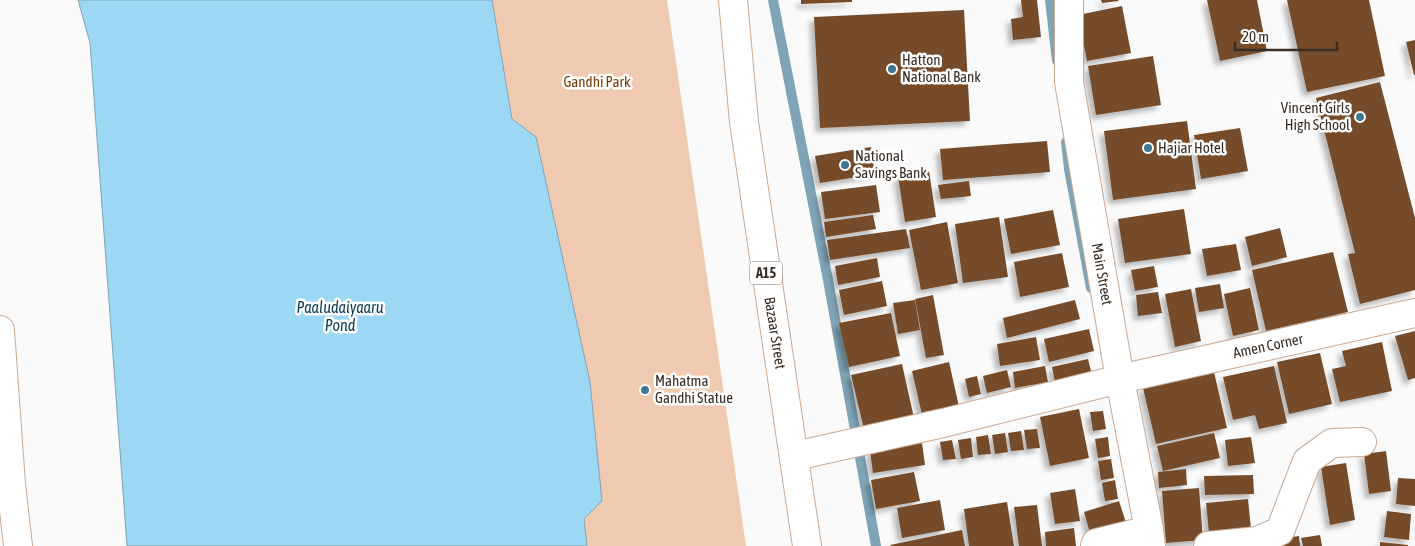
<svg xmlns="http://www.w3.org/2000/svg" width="1415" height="546" font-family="'Asap Condensed',sans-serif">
  <defs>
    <filter id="shadow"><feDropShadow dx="-4.5" dy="4.5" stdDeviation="2.5" flood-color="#0004"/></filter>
  </defs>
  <rect width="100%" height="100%" fill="#fafafa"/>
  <polygon fill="#efcab0" points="492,0 667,0 746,546 587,546 536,137 512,119"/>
  <polygon fill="#9cd7f3" stroke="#7fa4b5" points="78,0 492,0 512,119 536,137 590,382 602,501 584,519 587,546 127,546 90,43"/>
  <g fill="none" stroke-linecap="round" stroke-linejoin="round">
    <g stroke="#7fa4b5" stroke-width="10">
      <polyline points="773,0 828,280 876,546"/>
      <polyline points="1050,0 1057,61"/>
      <polyline points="1066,142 1069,169 1091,288"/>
    </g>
  </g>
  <g fill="#754c2c" filter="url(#shadow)">
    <polygon points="801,0 852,0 852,2 801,4"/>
    <polygon points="1021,0 1037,0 1041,37 1013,40 1011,19 1023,17"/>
    <polygon points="1101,0 1118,0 1119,1 1102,3"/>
    <polygon points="1207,0 1257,0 1267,51 1220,61"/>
    <polygon points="1287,0 1369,0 1385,76 1307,92"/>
    <polygon points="1122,6 1131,53 1087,61 1078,15"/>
    <polygon points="964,10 970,121 820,128 814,17"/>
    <polygon points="1415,40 1415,75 1414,75 1406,42"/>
    <polygon points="1153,56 1161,105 1096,115 1088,66"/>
    <polygon points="1380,82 1415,218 1415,290 1360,304 1348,254 1355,253 1316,98"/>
    <polygon points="1187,121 1196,189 1113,200 1104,131"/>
    <polygon points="1240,128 1248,171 1201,179 1194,135"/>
    <polygon points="1047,141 1050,172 943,180 940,149"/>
    <polygon points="871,147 875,174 820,183 815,156"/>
    <polygon points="929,171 936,217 905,222 898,176"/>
    <polygon points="969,181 971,196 941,199 938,185"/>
    <polygon points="876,185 880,212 825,219 821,192"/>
    <polygon points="1184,209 1191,254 1125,263 1118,219"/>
    <polygon points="1053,210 1060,245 1011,254 1004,219"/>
    <polygon points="873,215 876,229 826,237 824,222"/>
    <polygon points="999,217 1008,277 963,283 955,224"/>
    <polygon points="947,222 958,283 921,290 909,230"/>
    <polygon points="1280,228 1287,257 1252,266 1245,237"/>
    <polygon points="906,229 910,248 830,260 827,240"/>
    <polygon points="1236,244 1241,270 1207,276 1202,249"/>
    <polygon points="1333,252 1348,312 1266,331 1252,270"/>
    <polygon points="1062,253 1069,287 1020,297 1014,262"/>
    <polygon points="877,258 880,277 838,285 835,266"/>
    <polygon points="1154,266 1158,287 1135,291 1131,270"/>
    <polygon points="882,281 887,306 844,315 839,290"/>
    <polygon points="1220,284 1224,308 1199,312 1195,288"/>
    <polygon points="1250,288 1259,330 1233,336 1224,294"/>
    <polygon points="1191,289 1201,341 1175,347 1165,294"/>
    <polygon points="1158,292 1162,313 1138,316 1136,295"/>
    <polygon points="933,295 944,355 926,358 915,299"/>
    <polygon points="915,300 920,330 898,334 893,303"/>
    <polygon points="1075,300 1080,319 1007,338 1003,318"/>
    <polygon points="891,313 900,356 849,367 839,323"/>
    <polygon points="1089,329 1094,351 1049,362 1044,339"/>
    <polygon points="1415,331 1415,378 1408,380 1395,336"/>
    <polygon points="1036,337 1040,360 1000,366 997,344"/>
    <polygon points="1382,342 1392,391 1340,402 1332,369 1346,366 1342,351"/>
    <polygon points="1320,353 1332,404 1289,414 1277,362"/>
    <polygon points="1088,359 1092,375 1055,382 1052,367"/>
    <polygon points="949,362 960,411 923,419 912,371"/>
    <polygon points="902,364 914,418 864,429 851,375"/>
    <polygon points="1045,366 1048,382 1015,388 1013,372"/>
    <polygon points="1274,366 1287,423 1259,429 1255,415 1233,420 1223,377"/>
    <polygon points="1007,370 1011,387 987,393 983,376"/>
    <polygon points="1214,372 1227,428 1156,444 1143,388"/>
    <polygon points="977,376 981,394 969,397 965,379"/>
    <polygon points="1079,409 1089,458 1050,466 1040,417"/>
    <polygon points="1103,411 1106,429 1093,431 1090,412"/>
    <polygon points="1037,429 1040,448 1027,449 1024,430"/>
    <polygon points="1021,431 1024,450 1011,451 1008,433"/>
    <polygon points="1005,433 1008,452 995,454 992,435"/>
    <polygon points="1214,433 1220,458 1163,471 1157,446"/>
    <polygon points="988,435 991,454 978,455 976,437"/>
    <polygon points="1108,437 1110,456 1098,458 1095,439"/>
    <polygon points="1251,437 1255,463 1228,466 1225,440"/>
    <polygon points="971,438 973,457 961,459 958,440"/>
    <polygon points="952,440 956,459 943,460 940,442"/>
    <polygon points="922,443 925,465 873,473 870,451"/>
    <polygon points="1386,451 1391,491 1369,494 1364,454"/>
    <polygon points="1111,459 1114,478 1101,480 1098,461"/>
    <polygon points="1346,463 1355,520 1330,525 1321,467"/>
    <polygon points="1186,469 1187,485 1159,488 1158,472"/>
    <polygon points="914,472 920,501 876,509 871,480"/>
    <polygon points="1253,475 1254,494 1205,495 1204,476"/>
    <polygon points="1398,478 1415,479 1415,506 1396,504"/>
    <polygon points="1115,480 1118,499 1105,501 1102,483"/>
    <polygon points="1199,488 1203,540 1166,543 1162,491"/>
    <polygon points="1075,489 1080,521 1055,524 1050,493"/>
    <polygon points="1248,499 1251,529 1209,533 1206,503"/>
    <polygon points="940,500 945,530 902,538 897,508"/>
    <polygon points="1119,501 1128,529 1092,540 1084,512"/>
    <polygon points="1007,502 1014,546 969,546 964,509"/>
    <polygon points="1037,505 1042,546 1019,546 1014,507"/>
    <polygon points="1387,511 1411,514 1409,540 1384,537"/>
    <polygon points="1074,528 1076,546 1046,546 1045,532"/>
    <polygon points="962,530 965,546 891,546 890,545"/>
    <polygon points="1320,535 1322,546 1303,546 1301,538"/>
    <polygon points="1299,536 1300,546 1273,546 1272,540"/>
    <polygon points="1380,542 1408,545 1408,546 1380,546"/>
  </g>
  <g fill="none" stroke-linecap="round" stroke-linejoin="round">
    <defs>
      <g id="minor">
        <polyline points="1069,0 1069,82 1120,379 1149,530 1151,546"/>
        <polyline points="795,456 943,423 1120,379 1415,313"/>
        <polyline points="1095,546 1096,543 1149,530"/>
        <polyline points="1208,546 1257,541 1280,531 1307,461 1332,443 1362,442"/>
      </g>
      <polyline id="major" points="0,330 11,484 18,546"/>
      <polyline id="highway" points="733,0 744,122 807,546"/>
    </defs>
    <use href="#minor" stroke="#c9a993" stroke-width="30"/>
    <use href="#major" stroke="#c9a993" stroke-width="30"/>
    <use href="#highway" stroke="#c9a993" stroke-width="30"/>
    <use href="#minor" stroke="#fff" stroke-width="28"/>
    <use href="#major" stroke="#fff" stroke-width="28"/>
    <use href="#highway" stroke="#fff" stroke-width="28"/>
  </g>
  <g fill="#3e7791" stroke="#fff" stroke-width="2">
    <circle cx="892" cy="69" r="5"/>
    <circle cx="1360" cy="117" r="5"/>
    <circle cx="1148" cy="148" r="5"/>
    <circle cx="845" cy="165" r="5"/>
    <circle cx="645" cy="390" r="5"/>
  </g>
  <g text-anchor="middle" stroke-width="5" stroke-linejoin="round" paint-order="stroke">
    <rect fill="#fff" stroke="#756c66" stroke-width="1" x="750" y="261.5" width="32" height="23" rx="4"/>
    <g font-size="14" font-weight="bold" fill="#3a2d24">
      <text x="766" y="278">A15</text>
    </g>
    <g font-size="15" fill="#3a2d24" stroke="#fff" text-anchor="start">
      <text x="902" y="65">Hatton<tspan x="902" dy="17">National Bank</tspan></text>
      <text x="1350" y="113" text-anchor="end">Vincent Girls<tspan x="1350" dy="17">High School</tspan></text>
      <text x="1158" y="153">Hajiar Hotel</text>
      <text x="855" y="161">National<tspan x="855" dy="17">Savings Bank</tspan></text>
      <text x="655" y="386">Mahatma<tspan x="655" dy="17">Gandhi Statue</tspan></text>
    </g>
    <g font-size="15" fill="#7a4106" stroke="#fff">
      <text x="597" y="87">Gandhi Park</text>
    </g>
    <g font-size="15" fill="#3a2d24" stroke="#fff">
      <text transform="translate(1102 274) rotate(80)" y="5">Main Street</text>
      <text transform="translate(775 333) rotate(81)" y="5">Bazaar Street</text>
      <text transform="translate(1268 346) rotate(-12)" y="5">Amen Corner</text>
    </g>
    <g font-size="16" font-style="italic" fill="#093c50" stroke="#fff">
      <text x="340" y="313">Paaludaiyaaru<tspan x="340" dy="18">Pond</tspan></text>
    </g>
  </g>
  <path d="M1235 42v8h102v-8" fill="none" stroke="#3a2d24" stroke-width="2.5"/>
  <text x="1242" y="42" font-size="15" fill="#3a2d24" stroke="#ffffff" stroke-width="4" paint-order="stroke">20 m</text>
</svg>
